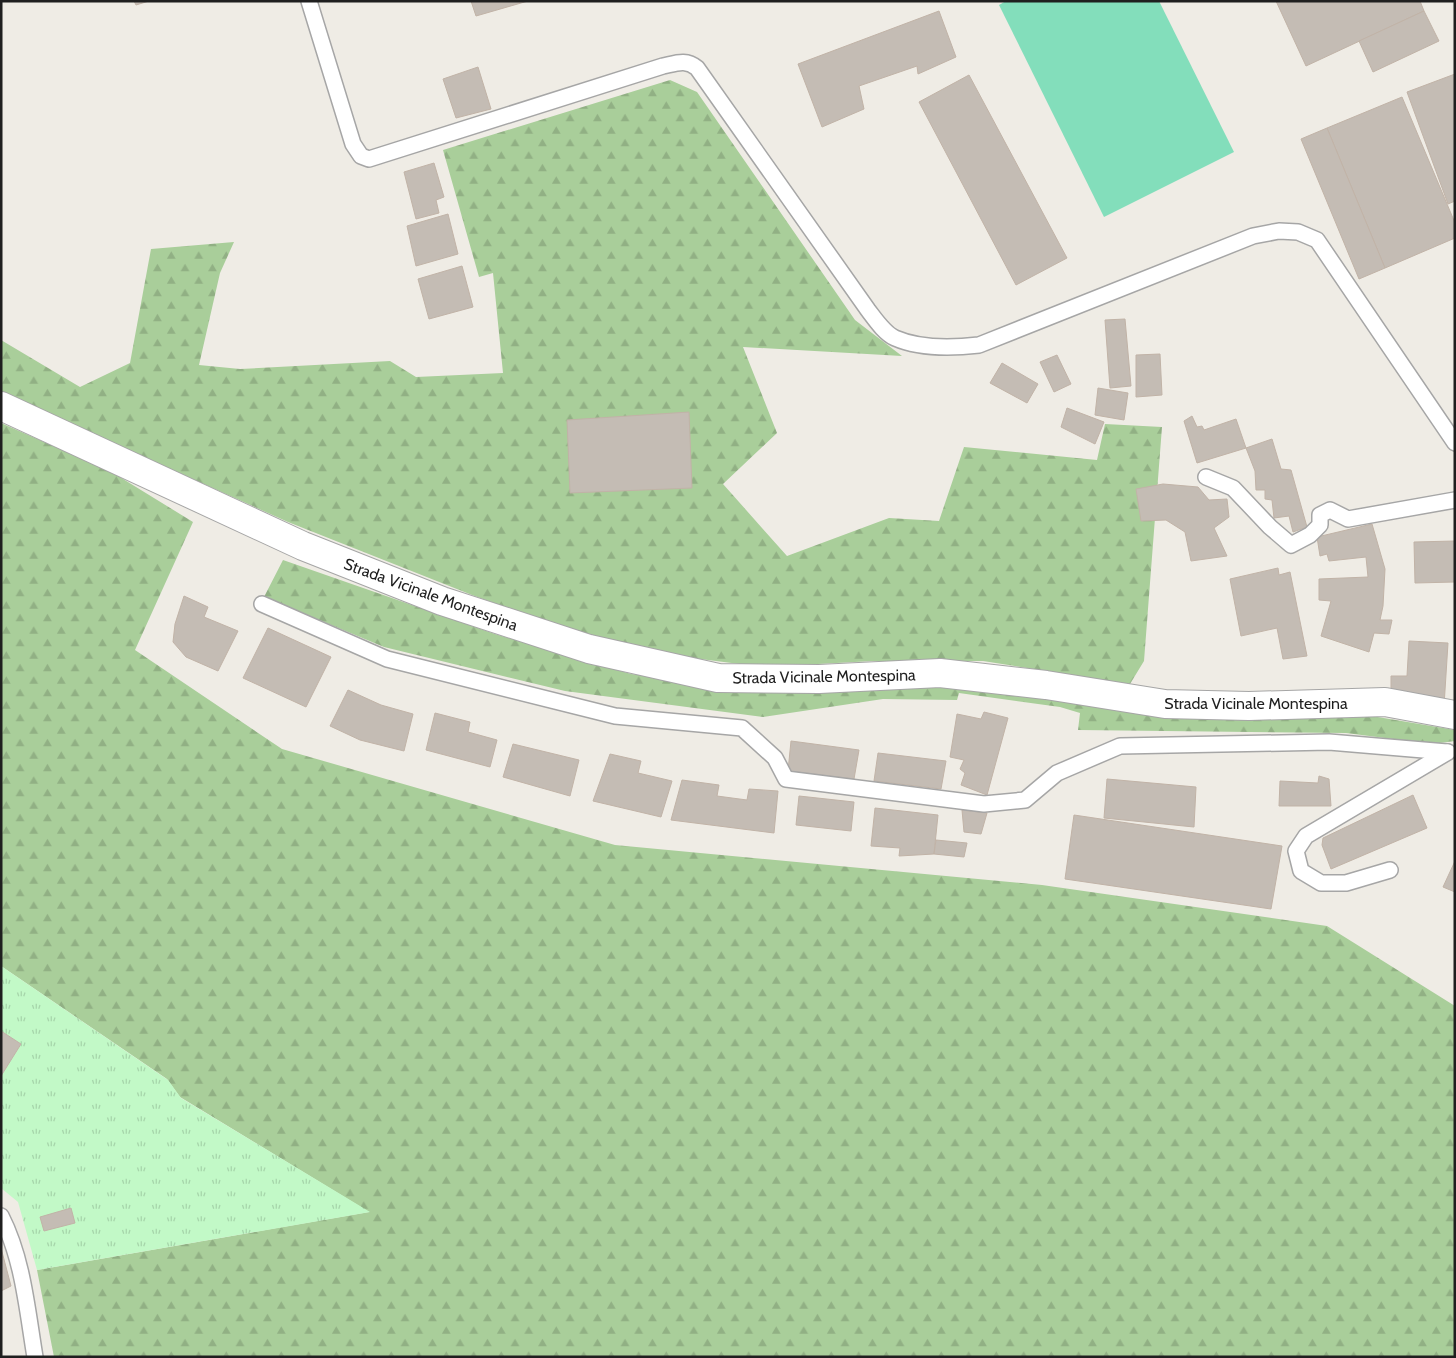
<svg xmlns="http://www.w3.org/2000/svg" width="1456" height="1358" font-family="Cabin,sans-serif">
  <defs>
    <pattern id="forest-firs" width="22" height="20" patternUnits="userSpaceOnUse" patternTransform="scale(1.25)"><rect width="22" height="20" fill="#a9ce9a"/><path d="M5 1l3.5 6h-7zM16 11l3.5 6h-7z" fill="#91b084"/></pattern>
    <pattern id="park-tufts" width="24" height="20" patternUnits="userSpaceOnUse" patternTransform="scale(1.25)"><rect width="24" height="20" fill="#c2f9c7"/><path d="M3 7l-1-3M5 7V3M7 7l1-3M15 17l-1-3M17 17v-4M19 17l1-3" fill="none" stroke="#a6d5aa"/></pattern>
  </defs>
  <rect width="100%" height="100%" fill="#efece5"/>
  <g fill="url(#forest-firs)">
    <polygon points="670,80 697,92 855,320 902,356 743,347 777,433 723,484 787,556 889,518 939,521 964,447 1097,460 1105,424 1162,427 1144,661 1130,684 983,661 873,661 763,667 622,649 472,595 288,522 1,393 1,340 80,387 130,363 151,249 234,242 220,273 199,365 240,369 390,361 416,377 503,373 493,273 479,277 443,150"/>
    <polygon points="1,423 110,471 193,522 135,650 282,749 615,845 1042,885 1327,926 1455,1006 1455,1357 54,1357 37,1270 369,1212 180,1097 167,1079 1,966"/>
    <polygon points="283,560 495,634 631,674 774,691 930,682 1348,712 1455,730 1455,741 1432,744 1346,733 1078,730 1080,713 1060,707 959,693 957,700 883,699 763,717 565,691 384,647 264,597"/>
  </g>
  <polygon fill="url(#park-tufts)" points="1,966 168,1080 181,1098 370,1212 37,1270 18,1202 1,1188 1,1076 21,1044 1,1031"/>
  <polygon fill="#83debb" points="1006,1 1159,1 1234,152 1104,217 999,5"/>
  <g fill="#c4bcb4" stroke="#c1b3a7">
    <polygon points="134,1 149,1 136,5"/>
    <polygon points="471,1 528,1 476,16"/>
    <polygon points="1276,1 1420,1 1424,11 1306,66"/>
    <polygon points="939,11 956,57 918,74 917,66 859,86 864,109 822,127 798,64"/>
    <polygon points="1424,11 1439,41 1373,72 1359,41"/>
    <polygon points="478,67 491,109 456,118 443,79"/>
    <polygon points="1455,74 1455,201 1448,204 1407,92"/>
    <polygon points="969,75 1067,258 1016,285 919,102"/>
    <polygon points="1402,97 1455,223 1455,238 1385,268 1327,128"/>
    <polygon points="1327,128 1385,268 1359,279 1301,139"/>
    <polygon points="434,163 444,197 436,200 439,213 416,219 404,172"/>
    <polygon points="448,214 458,254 416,266 407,226"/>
    <polygon points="462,266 473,307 429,319 418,279"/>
    <polygon points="1125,319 1131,386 1110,388 1105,320"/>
    <polygon points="1160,354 1162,395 1136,397 1136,355"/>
    <polygon points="1057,355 1071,384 1054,392 1040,362"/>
    <polygon points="1002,363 1038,384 1027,403 990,383"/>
    <polygon points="1098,388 1128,393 1124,420 1095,415"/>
    <polygon points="1067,408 1104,422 1095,444 1061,427"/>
    <polygon points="689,412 692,488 570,493 567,420"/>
    <polygon points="1192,416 1197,427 1202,426 1204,430 1236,419 1246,448 1197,463 1184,421"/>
    <polygon points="1272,439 1281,469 1291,470 1307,527 1293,532 1289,516 1274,518 1272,500 1265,499 1265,490 1256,490 1255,471 1246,448"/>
    <polygon points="1163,484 1198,487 1209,500 1227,499 1229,517 1214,528 1227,556 1191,561 1185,532 1166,520 1141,521 1136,489"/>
    <polygon points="1372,524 1385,569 1383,606 1380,620 1392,620 1389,634 1374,633 1369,652 1321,636 1331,601 1319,600 1319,579 1368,577 1366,557 1329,561 1327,554 1320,556 1317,537"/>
    <polygon points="1455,541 1455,582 1415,583 1414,542"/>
    <polygon points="1278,568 1279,575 1290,572 1307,656 1283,659 1277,628 1241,636 1230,579"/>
    <polygon points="184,596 208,607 204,617 238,631 218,671 186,657 173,642 175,624"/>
    <polygon points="268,628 331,657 306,707 243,678"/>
    <polygon points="1409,641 1448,643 1444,706 1391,697 1391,676 1407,676"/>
    <polygon points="348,690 381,705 413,714 404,751 360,740 330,726"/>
    <polygon points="984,712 1008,718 987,795 961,785 965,773 960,769 964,760 950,757 957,714 981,719"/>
    <polygon points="435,713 470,722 468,732 497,740 490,767 426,750"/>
    <polygon points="791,741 859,750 854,779 788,771"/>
    <polygon points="513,744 579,760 570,796 503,777"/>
    <polygon points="878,753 946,761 941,789 874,781"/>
    <polygon points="610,754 641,761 638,773 672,781 661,817 593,801"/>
    <polygon points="1319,776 1329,779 1331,806 1279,806 1280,781 1318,783"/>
    <polygon points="1107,779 1196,787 1194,827 1104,818"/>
    <polygon points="682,780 719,785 717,796 747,800 749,789 778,791 774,833 671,820"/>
    <polygon points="1413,795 1427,828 1331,869 1322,845 1323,838"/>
    <polygon points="799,796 854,802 851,831 796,825"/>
    <polygon points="875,808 938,815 934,854 899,856 900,848 871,846"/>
    <polygon points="962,810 987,813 981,834 964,832"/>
    <polygon points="1074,815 1282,846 1271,909 1065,879"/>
    <polygon points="936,840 967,843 964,857 934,854"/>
    <polygon points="1455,861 1455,892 1443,887"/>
    <polygon points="1,1031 21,1044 1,1076"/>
    <polygon points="71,1208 75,1223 44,1231 40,1217"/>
    <polygon points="1,1248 11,1286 1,1291"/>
  </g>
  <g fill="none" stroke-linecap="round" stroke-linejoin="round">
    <defs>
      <g id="service">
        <path d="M309,1L353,144L361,156L369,159L663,66C677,63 686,59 697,68L868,310C875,319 884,333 895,338C920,349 953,348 979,345L1253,236L1279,231L1298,232L1317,240L1455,443"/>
        <polyline points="1206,477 1233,488 1270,527 1291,545 1310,535 1320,525 1320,515 1330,510 1348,519 1455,500"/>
        <polyline points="262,604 387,659 615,716 742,728 775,758 786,779 984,804 1025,800 1057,773 1120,746 1329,742 1447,752"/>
        <polyline points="1390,870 1346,883 1321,883 1301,871 1296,851 1306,836 1448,752"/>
        <path d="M1,1216C23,1259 27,1309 35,1357"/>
      </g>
      <polyline id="minor" points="1,406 303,546 442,601 589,649 718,678 819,679 940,673 1046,685 1165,704 1249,706 1385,702 1455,715"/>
    </defs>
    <use href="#service" stroke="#a6a6a6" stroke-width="18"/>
    <use href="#minor" stroke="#a6a6a6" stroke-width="30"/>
    <use href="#service" stroke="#fff" stroke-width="15"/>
    <use href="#minor" stroke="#fff" stroke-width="28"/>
  </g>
  <g text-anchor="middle" stroke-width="4.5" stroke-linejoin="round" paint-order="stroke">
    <g font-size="16" fill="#1f1f1f" stroke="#fff">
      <text transform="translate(431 594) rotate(20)" y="6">Strada Vicinale Montespina</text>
      <text transform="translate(824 676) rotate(-1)" y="6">Strada Vicinale Montespina</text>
      <text x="1256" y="709">Strada Vicinale Montespina</text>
    </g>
  </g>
  <rect width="1456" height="1358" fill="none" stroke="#1f1f1f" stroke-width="5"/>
</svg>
